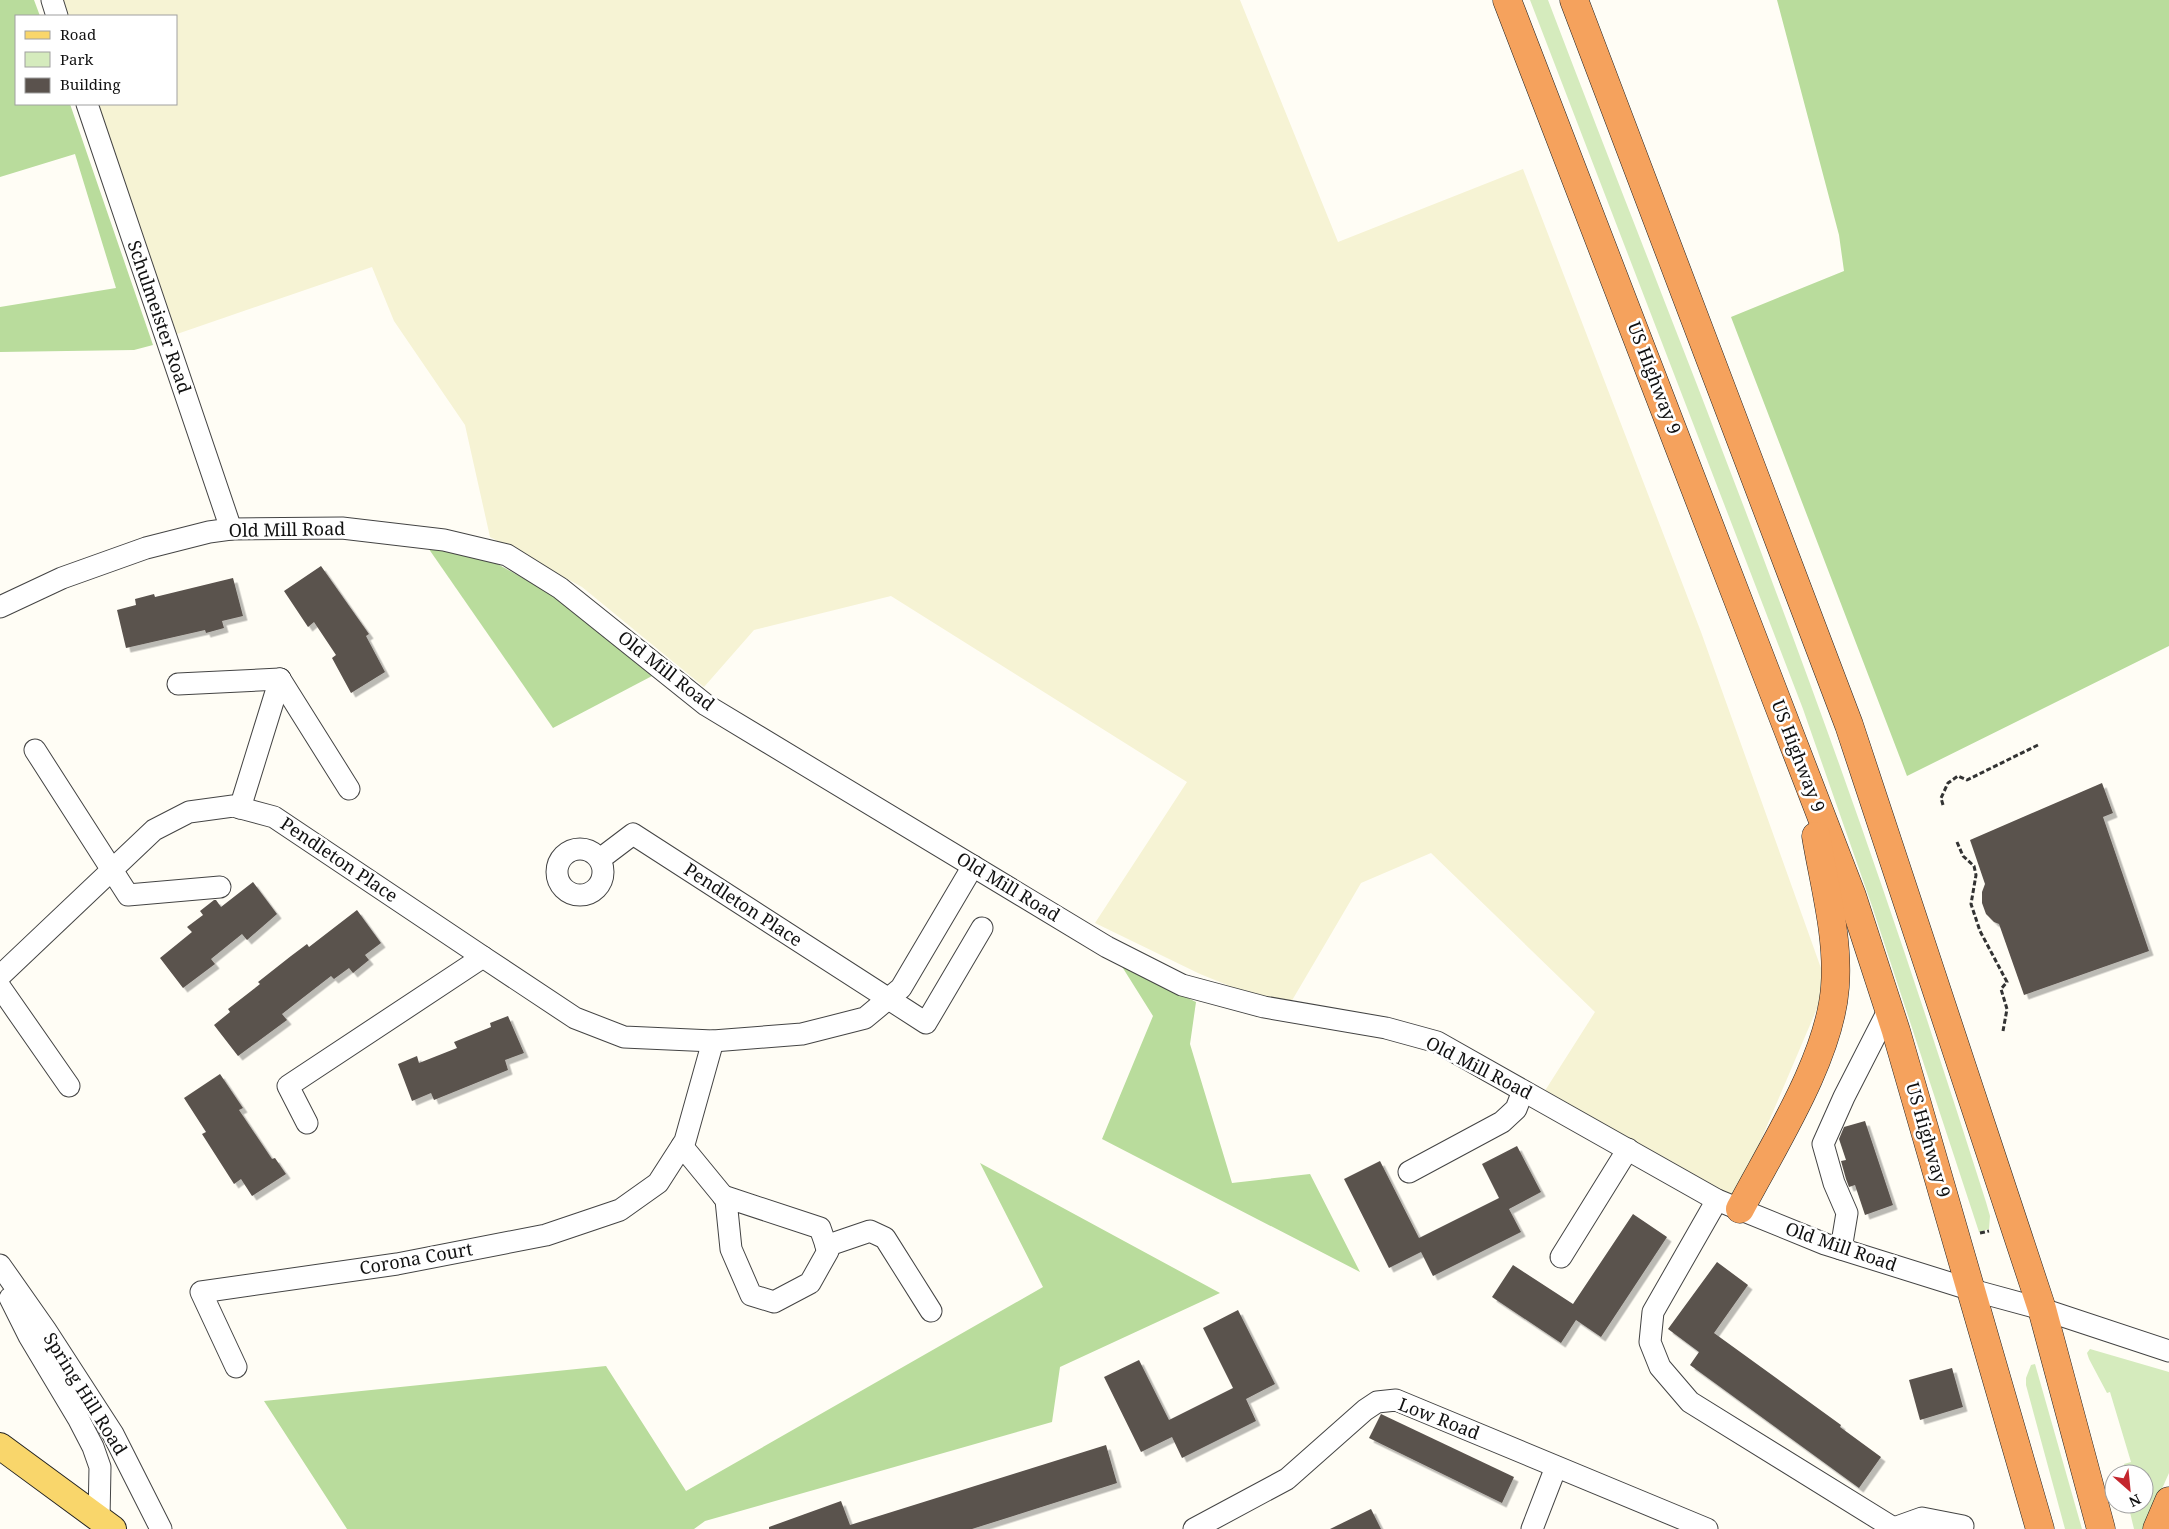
<svg xmlns="http://www.w3.org/2000/svg" width="2169" height="1529" font-family="'Noto Serif',serif">
  <defs>
    <filter id="shadow"><feDropShadow dx="4.5" dy="4.5" stdDeviation="0" flood-color="#0004"/></filter>
  </defs>
  <rect width="100%" height="100%" fill="#fffdf5"/>
  <polygon fill="#f6f3d4" points="63,0 1240,0 1338,242 1523,169 1701,632 1827,985 1735,1201 1541,1097 1595,1012 1431,853 1361,883 1287,1009 1200,974 1095,923 1187,782 891,596 754,630 704,687 582,587 490,537 465,425 394,321 372,267 177,334 98,104 176,104 176,16 68,16"/>
  <g fill="#d5ebbd">
    <path d="M1530,0H1548C1624,200 1704,399 1779,600C1854,799 1922,1000 1986,1202L1990,1216L1989,1229L1979,1232L1872,906L1803,709Z"/>
    <polygon points="2090,1349 2169,1372 2169,1473 2144,1529 2134,1529 2128,1504 2144,1504 2144,1474 2127,1474 2124,1464 2131,1462 2110,1392 2107,1393 2089,1359 2087,1353"/>
    <polygon points="2035,1364 2082,1529 2065,1529 2026,1385 2026,1378 2031,1365"/>
  </g>
  <g fill="#b9dc9c">
    <polygon points="0,0 34,0 40,16 16,16 16,104 70,104 153,345 134,350 0,352 0,307 116,288 75,154 0,177"/>
    <polygon points="1777,0 2169,0 2169,646 1907,776 1731,317 1844,271 1839,235"/>
    <polygon points="424,542 494,562 553,595 652,676 553,728"/>
    <polygon points="1121,965 1196,1002 1190,1044 1232,1183 1310,1174 1360,1272 1102,1139 1153,1016"/>
    <polygon points="980,1163 1220,1293 1060,1367 1052,1422 705,1521 694,1529 347,1529 264,1401 606,1366 686,1491 1043,1287"/>
  </g>
  <g fill="#5a524d" filter="url(#shadow)">
    <polygon points="321,566 369,634 366,636 385,672 351,693 332,658 336,655 314,622 308,627 284,591"/>
    <polygon points="233,578 243,616 222,621 224,628 206,633 205,630 126,648 117,610 136,605 135,599 154,594 155,597"/>
    <polygon points="2102,783 2113,813 2103,817 2149,951 2024,995 1999,924 1994,922 1986,914 1982,903 1982,892 1985,884 1970,840"/>
    <polygon points="253,882 277,914 247,940 242,934 211,959 215,964 183,988 160,958 192,932 187,927 203,915 200,911 214,900 216,900 221,907"/>
    <polygon points="357,910 381,943 365,955 369,960 353,973 349,968 334,979 331,976 282,1014 287,1020 238,1056 214,1025 230,1012 228,1009 260,984 258,982 291,956 307,944 309,947"/>
    <polygon points="508,1016 524,1053 505,1060 508,1070 434,1100 431,1093 412,1101 398,1064 417,1056 419,1063 457,1048 454,1042 491,1027 490,1023"/>
    <polygon points="220,1074 243,1108 239,1110 272,1159 275,1158 286,1174 252,1196 241,1179 234,1184 202,1134 206,1132 184,1098"/>
    <polygon points="1865,1121 1893,1205 1865,1215 1855,1185 1849,1187 1846,1179 1841,1161 1846,1160 1839,1139 1844,1127"/>
    <polygon points="1517,1146 1541,1192 1509,1209 1521,1232 1433,1276 1421,1252 1389,1268 1344,1179 1380,1161 1419,1238 1499,1198 1482,1164"/>
    <polygon points="1633,1214 1667,1237 1601,1337 1576,1320 1561,1343 1492,1297 1513,1265 1573,1304"/>
    <polygon points="1717,1262 1748,1285 1714,1333 1841,1425 1840,1427 1881,1457 1859,1488 1690,1365 1699,1352 1668,1329"/>
    <polygon points="1238,1310 1275,1384 1246,1399 1256,1421 1182,1458 1172,1437 1141,1452 1104,1377 1139,1360 1169,1420 1233,1388 1203,1328"/>
    <polygon points="1952,1368 1963,1407 1920,1420 1909,1380"/>
    <polygon points="1381,1414 1514,1477 1502,1503 1369,1438"/>
    <polygon points="1106,1445 1117,1483 972,1529 769,1529 769,1527 841,1501 850,1525"/>
    <polygon points="1371,1509 1381,1529 1330,1529"/>
  </g>
  <g fill="none" stroke-linecap="round" stroke-linejoin="round">
    <defs>
      <g id="minor">
        <polyline points="52,0 57,16"/>
        <polyline points="87,104 231,529"/>
        <polyline points="0,607 62,578 146,548 209,532 231,529 342,528 444,540 507,555 560,588 706,705 1107,947 1182,985 1264,1007 1386,1028 1437,1042 1717,1200 1825,1244 1972,1290 2042,1309 2169,1351"/>
        <polyline points="280,679 349,789"/>
        <polyline points="178,684 280,679"/>
        <polyline points="35,750 128,895 220,887"/>
        <polyline points="240,808 280,679"/>
        <circle cx="580" cy="872" r="23"/>
        <polyline points="600,859 633,834 926,1023 982,928"/>
        <polyline points="0,976 154,830 189,812 233,806 274,817 483,957"/>
        <polyline points="0,987 69,1086"/>
        <polyline points="307,1123 288,1086 483,957 575,1018 624,1037 713,1041 802,1034 865,1018 901,988 973,866"/>
        <polyline points="682,1146 723,1196"/>
        <polyline points="1409,1172 1502,1122 1516,1109 1523,1091"/>
        <polygon points="723,1196 820,1228 828,1251 810,1283 774,1302 751,1295 731,1249 726,1200"/>
        <polyline points="1717,1200 1653,1312 1650,1342 1660,1367 1690,1402 1895,1529"/>
        <polyline points="826,1246 870,1231 885,1238 931,1311"/>
        <polyline points="1841,1249 1847,1213 1834,1183 1823,1144 1844,1097 1889,1009"/>
        <polyline points="1561,1257 1628,1149"/>
        <polyline points="0,1265 45,1329 113,1434 161,1529"/>
        <polyline points="10,1298 29,1336 78,1418 93,1447 100,1467 99,1519"/>
        <polyline points="236,1367 201,1292 397,1264 546,1235 620,1210 658,1183 685,1141 713,1041"/>
        <polyline points="1894,1528 1922,1518 1963,1526"/>
        <polyline points="1194,1529 1287,1479 1365,1410 1377,1402 1396,1400 1707,1529"/>
        <polyline points="1532,1529 1556,1467"/>
      </g>
      <polyline id="major" points="0,1446 113,1529"/>
      <g id="highway">
        <polyline points="1507,0 1852,896 1896,1031 2040,1529"/>
        <polyline points="1574,0 1849,725 2042,1309 2101,1529"/>
        <path d="M1740,1209C1773,1146 1830,1058 1835,987C1839,938 1824,884 1816,836"/>
        <polyline points="2157,1529 2169,1501"/>
      </g>
    </defs>
    <use href="#minor" stroke="#444" stroke-width="23"/>
    <use href="#major" stroke="#222" stroke-width="28"/>
    <use href="#highway" stroke="#222" stroke-width="29"/>
    <g stroke="#333" stroke-width="3" stroke-dasharray="5 2.5" stroke-linecap="butt">
      <polyline points="1943,805 1941,798 1948,783 1958,776 1967,780 2040,744"/>
      <polyline points="1957,842 1963,856 1974,866 1976,875 1971,904 1980,931 2007,982 2001,989 2007,1009 2003,1031"/>
      <polyline points="1980,1233 1989,1231"/>
    </g>
    <use href="#minor" stroke="#fff" stroke-width="21"/>
    <use href="#major" stroke="#f9d66b" stroke-width="26"/>
    <use href="#highway" stroke="#f5a25d" stroke-width="28"/>
  </g>
  <g text-anchor="middle" stroke-width="5" stroke-linejoin="round" paint-order="stroke">
    <g font-size="18" fill="#111" stroke="#fff">
      <text transform="translate(159 317) rotate(71)" y="6">Schulmeister Road</text>
      <text transform="translate(1654 378) rotate(69)" y="6">US Highway 9</text>
      <text transform="translate(287 530) rotate(-1)" y="6">Old Mill Road</text>
      <text transform="translate(666 671) rotate(38)" y="6">Old Mill Road</text>
      <text transform="translate(1798 756) rotate(69)" y="6">US Highway 9</text>
      <text transform="translate(339 860) rotate(34)" y="6">Pendleton Place</text>
      <text transform="translate(1008 887) rotate(31)" y="6">Old Mill Road</text>
      <text transform="translate(743 905) rotate(33)" y="6">Pendleton Place</text>
      <text transform="translate(1479 1068) rotate(27)" y="6">Old Mill Road</text>
      <text transform="translate(1928 1140) rotate(74)" y="6">US Highway 9</text>
      <text transform="translate(1841 1247) rotate(19)" y="6">Old Mill Road</text>
      <text transform="translate(416 1259) rotate(-10)" y="6">Corona Court</text>
      <text transform="translate(85 1394) rotate(58)" y="6">Spring Hill Road</text>
      <text transform="translate(1439 1419) rotate(21)" y="6">Low Road</text>
    </g>
  </g>
  <rect x="15" y="15" width="162" height="90" fill="#ffffff" stroke="#a0a0a0"/>
  <rect x="25" y="31" width="25" height="8" fill="#f9d66b" stroke="#a0a0a0"/>
  <text x="60" y="40" font-size="15" fill="#111111">Road</text>
  <rect x="25" y="52" width="25" height="15" fill="#d5ebbd" stroke="#a0a0a0"/>
  <text x="60" y="65" font-size="15" fill="#111111">Park</text>
  <rect x="25" y="78" width="25" height="15" fill="#5a524d" stroke="#a0a0a0"/>
  <text x="60" y="90" font-size="15" fill="#111111">Building</text>
  <g transform="translate(2129 1489) rotate(153)"><circle r="24" fill="#ffffff" stroke="#a0a0a0"/>
  <path d="M0-4L9 19L0 12L-9 19Z" fill="#c4262e"/>
  <text y="-8" font-size="14" font-weight="bold" text-anchor="middle" fill="#111111">N</text>
  </g>
</svg>
